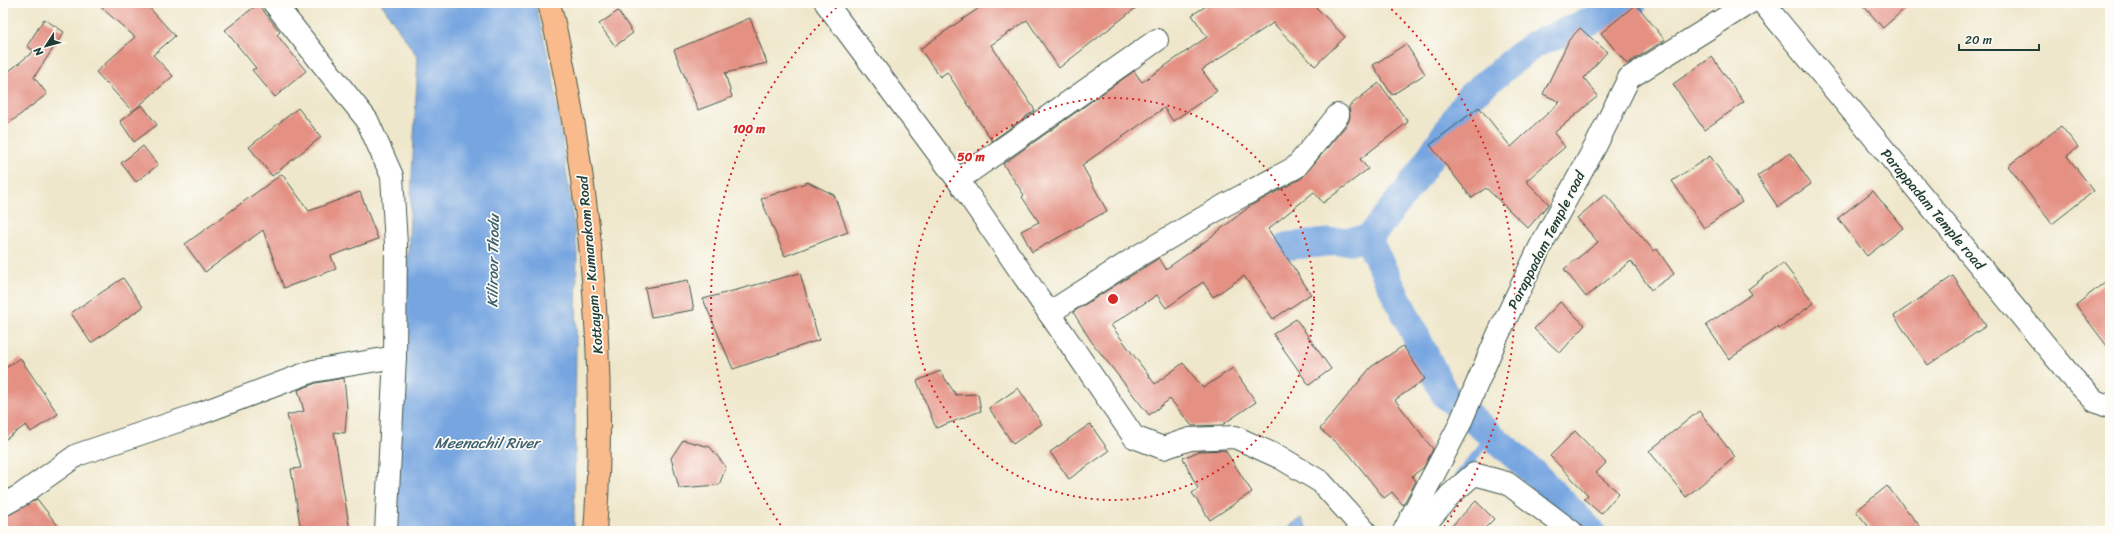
<svg xmlns="http://www.w3.org/2000/svg" width="2113" height="534" font-family="Sriracha,sans-serif">
  <rect width="100%" height="100%" fill="#fdfcf7"/>
  <filter id="ink" filterUnits="userSpaceOnUse"><feTurbulence type="fractalNoise" baseFrequency=".025" numOctaves="2"/><feDisplacementMap in="SourceGraphic" scale="8" xChannelSelector="R" yChannelSelector="G"/><feConvolveMatrix kernelMatrix="1 2 1 2 8 2 1 2 1" color-interpolation-filters="sRGB"/></filter>
  <filter id="wash" filterUnits="userSpaceOnUse"><feTurbulence type="fractalNoise" baseFrequency=".012" numOctaves="4" result="noise"/><feDisplacementMap in="SourceGraphic" scale="16" xChannelSelector="R" yChannelSelector="G"/><feGaussianBlur stdDeviation="0.9" result="paint"/><feColorMatrix in="noise" values="0 0 0 0 0 0 0 0 0 0 0 0 0 0 0 0 0 1.4 0 .05"/><feComposite in="paint" operator="in"/></filter>
  <g filter="url(#wash)">
    <rect width="100%" height="100%" fill="#efe7cb"/>
    <g fill="#76a5e0" stroke="#4a718a">
      <polygon points="381,3 535,3 553,76 577,249 574,531 394,531 418,58"/>
      <polygon points="1301,518 1310,531 1283,531"/>
    </g>
    <g fill="none" stroke-linecap="round" stroke-linejoin="round">
      <polyline stroke="#76a5e0" stroke-width="8" points="1459,475 1479,451 1489,433"/>
      <g stroke="#76a5e0" stroke-width="28">
        <polyline points="1368,239 1445,395 1532,471 1591,531"/>
        <polyline points="1288,246 1368,239 1413,183 1470,96 1533,45 1633,3"/>
      </g>
    </g>
    <g id="blocks">
      <g fill="#e49083">
        <polygon points="96,3 145,3 175,36 153,55 173,76 133,111 142,105 157,125 134,142 120,121 133,112 96,72 135,37"/>
        <polygon points="986,3 1142,3 1059,68 1027,20 991,45 1035,110 992,141 947,72 940,77 920,49"/>
        <polygon points="1211,3 1312,3 1345,37 1315,66 1273,23 1202,70 1217,91 1173,121 1164,108 1082,165 1107,211 1032,252 1021,231 1039,222 1022,197 1024,195 1003,164 1134,71 1142,82 1207,37 1192,15"/>
        <polygon points="1861,3 1911,3 1883,28"/>
        <polygon points="258,4 280,32 277,35 306,71 275,97 252,70 256,68 225,30"/>
        <polygon points="1636,4 1665,40 1627,64 1601,33"/>
        <polygon points="618,11 633,33 615,46 599,24"/>
        <polygon points="750,18 767,63 725,73 732,97 698,110 674,50"/>
        <polygon points="44,19 64,32 34,77 47,94 3,128 3,76 34,51 27,46"/>
        <polygon points="1580,28 1607,52 1584,78 1598,96 1554,133 1565,147 1526,181 1549,204 1528,228 1486,188 1472,198 1430,145 1479,107 1511,147 1560,102 1543,94 1569,40"/>
        <polygon points="1406,44 1425,74 1392,95 1373,65"/>
        <polygon points="1712,57 1744,102 1704,130 1673,84"/>
        <polygon points="1379,83 1408,122 1360,159 1368,169 1323,203 1314,192 1268,229 1311,294 1273,319 1244,276 1213,297 1203,282 1166,308 1157,295 1111,325 1155,384 1183,363 1203,388 1233,368 1256,402 1222,425 1192,426 1170,399 1149,415 1091,341 1073,312 1159,258 1166,269 1207,240 1250,206 1302,178 1348,123 1350,117 1349,106"/>
        <polygon points="298,108 321,137 272,176 249,147"/>
        <polygon points="2061,126 2078,147 2067,156 2094,191 2052,224 2008,166"/>
        <polygon points="143,146 158,165 136,182 121,163"/>
        <polygon points="1790,153 1811,184 1778,207 1757,176"/>
        <polygon points="1710,156 1742,202 1704,228 1672,181"/>
        <polygon points="282,174 309,211 360,192 378,239 331,256 336,269 284,288 263,230 205,272 185,244"/>
        <polygon points="808,182 834,195 848,232 785,256 761,199"/>
        <polygon points="1873,191 1903,228 1867,256 1838,218"/>
        <polygon points="1605,194 1654,251 1657,249 1674,274 1651,290 1631,261 1586,297 1564,269 1598,242 1577,218"/>
        <polygon points="1783,263 1814,303 1779,329 1777,327 1729,359 1706,325 1752,294 1748,289"/>
        <polygon points="800,273 819,340 733,369 703,299"/>
        <polygon points="1953,276 1986,326 1928,365 1894,316"/>
        <polygon points="123,278 143,307 91,343 71,313"/>
        <polygon points="2110,278 2110,350 2076,305"/>
        <polygon points="688,280 694,310 651,317 645,288"/>
        <polygon points="1560,302 1585,325 1560,353 1534,329"/>
        <polygon points="1296,319 1331,369 1309,385 1273,334"/>
        <polygon points="1403,346 1425,379 1395,400 1433,449 1424,467 1412,476 1416,481 1403,505 1392,492 1384,498 1349,454 1320,429 1371,367"/>
        <polygon points="20,358 58,414 31,432 26,425 3,441 3,370"/>
        <polygon points="940,371 956,395 978,394 981,411 936,428 917,381"/>
        <polygon points="344,378 347,408 345,433 334,432 350,531 301,531 291,469 301,468 287,415 304,411 298,390 316,383"/>
        <polygon points="1018,388 1042,424 1013,444 989,408"/>
        <polygon points="1699,411 1735,457 1686,497 1649,451"/>
        <polygon points="1090,424 1109,451 1069,479 1050,452"/>
        <polygon points="1575,431 1606,463 1596,473 1619,493 1601,514 1584,499 1588,495 1550,456"/>
        <polygon points="683,440 710,447 726,467 719,485 679,488 671,458"/>
        <polygon points="1225,450 1252,492 1210,520 1192,493 1198,489 1183,458 1200,451"/>
        <polygon points="1887,486 1924,531 1872,531 1856,511"/>
        <polygon points="37,499 62,531 3,531 3,518"/>
        <polygon points="1476,501 1494,519 1482,531 1447,531"/>
      </g>
    </g>
  </g>
  <g filter="url(#ink)">
    <use href="#blocks" fill-opacity="0" stroke="#3e564b" stroke-width="1"/>
    <g fill="none" stroke-linecap="round" stroke-linejoin="round">
      <defs>
        <g id="minor">
          <polyline points="274,3 367,120 392,176 396,245 395,357 386,531"/>
          <polyline points="826,3 958,180 1134,437 1163,448 1190,439 1235,437 1281,458 1321,482 1365,531"/>
          <polyline points="1763,3 2070,375 2095,401 2110,407"/>
          <polyline points="958,180 1157,40"/>
          <polyline points="1049,313 1138,256 1225,205 1296,167 1338,115"/>
          <polyline points="3,505 21,495 77,455 196,415 313,371 395,357"/>
          <polyline points="1404,531 1458,428 1497,337 1541,245 1595,147 1629,78 1749,3"/>
          <polyline points="1415,531 1423,527 1450,495 1474,474 1507,483 1571,531"/>
        </g>
        <path id="major" d="M549,3C567,74 578,145 587,217C599,323 603,424 595,531"/>
      </defs>
      <use href="#minor" stroke="#3e564b" stroke-width="24"/>
      <use href="#major" stroke="#3e564b" stroke-width="24"/>
      <use href="#minor" stroke="#fff" stroke-width="22"/>
      <use href="#major" stroke="#fabb8c" stroke-width="22"/>
    </g>
  </g>
  <g fill="none" stroke="#d62828" stroke-width="2" stroke-dasharray="2 4">
    <circle cx="1113" cy="299" r="201"/>
    <path d="M784 530A402 402 0 0 1 839 5M1387 5A402 402 0 0 1 1442 530"/>
  </g>
  <g text-anchor="middle" stroke-width="3.5" stroke-linejoin="round" paint-order="stroke">
    <g font-size="14" fill="#1f3d34" stroke="#fdfcf7">
      <text transform="translate(1933 209) rotate(50)" y="5">Parappadam Temple road</text>
      <text transform="translate(1546 240) rotate(-63)" y="5">Parappadam Temple road</text>
      <text transform="translate(590 265) rotate(-95)" y="5">Kottayam - Kumarakom Road</text>
    </g>
    <g font-size="15" font-style="italic" fill="#3d6170" stroke="#fdfcf7">
      <text transform="translate(493 261) rotate(-89)" y="5">Kiliroor Thodu</text>
      <text x="487" y="448">Meenachil River</text>
    </g>
  </g>
  <circle cx="1113" cy="299" r="6" fill="#d62828" stroke="#fdfcf7" stroke-width="2"/>
  <g font-size="12" text-anchor="middle" font-weight="bold" fill="#d62828" stroke="#fdfcf7" stroke-width="3.5" stroke-linejoin="round" paint-order="stroke">
    <text x="749" y="133">100 m</text>
    <text x="971" y="161">50 m</text>
  </g>
  <rect width="2113" height="534" fill="none" stroke="#fdfcf7" stroke-width="16"/>
  <g transform="translate(46 46) rotate(234)" stroke="#fdfcf7" stroke-width="3" paint-order="stroke">
  <path d="M0-3L7 15L0 10L-7 15Z" fill="#1f3d34"/>
  <text y="-6" font-size="11" font-weight="bold" text-anchor="middle" fill="#1f3d34">N</text>
  </g>
  <path d="M1959 44v6h80v-6" fill="none" stroke="#1f3d34" stroke-width="2"/>
  <text x="1965" y="44" font-size="12" fill="#1f3d34" stroke="#fdfcf7" stroke-width="3" paint-order="stroke">20 m</text>
</svg>
